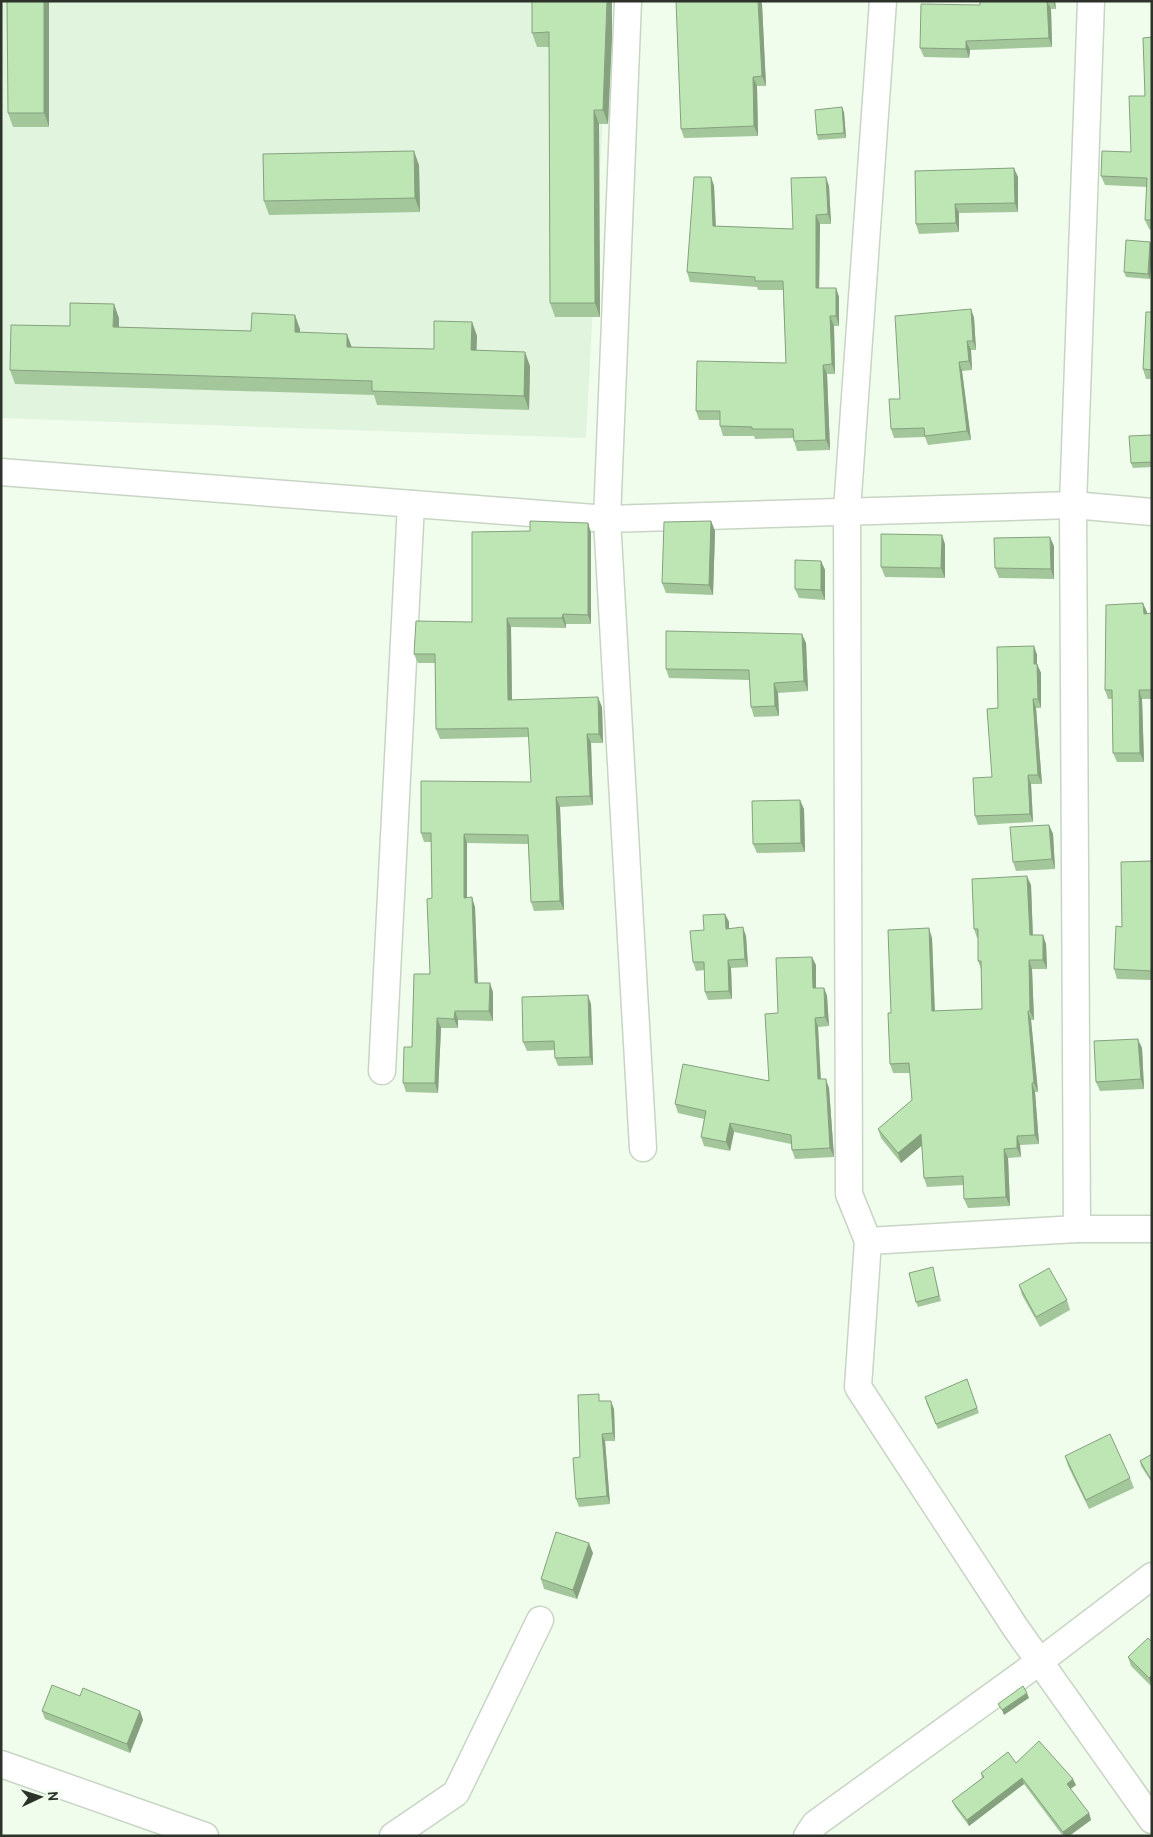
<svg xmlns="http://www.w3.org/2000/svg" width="1153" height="1837" font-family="Overpass,sans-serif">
  <rect width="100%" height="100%" fill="#f0fded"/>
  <polygon fill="#e1f4dd" points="1,1 609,1 586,438 1,418"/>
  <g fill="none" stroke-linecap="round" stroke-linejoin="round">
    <defs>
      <g id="street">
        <polyline points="628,1 607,519 643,1148"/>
        <polyline points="1,472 607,519 1073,505 1152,512"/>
        <polyline points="382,1071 411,504"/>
        <polyline points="1077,1229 1073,505 1091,1"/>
        <polyline points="1152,1229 1077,1229 868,1241 858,1387 1015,1627 1152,1820"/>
        <polyline points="868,1241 849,1194 847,510 883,1"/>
        <polyline points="1,1764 205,1836"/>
        <polyline points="393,1836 456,1793 540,1620"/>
        <polyline points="807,1836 815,1824 1039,1662 1152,1576"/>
      </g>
    </defs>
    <use href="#street" stroke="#c8d5c5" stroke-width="29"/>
    <use href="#street" stroke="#fff" stroke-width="26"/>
  </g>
  <g fill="#a3c69b">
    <polygon points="7,1 49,127 13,127 8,113"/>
    <polygon points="532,1 612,36 608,124 599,124 600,317 555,317 550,303 549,47 537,47 532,33"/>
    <polygon points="980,1 1055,1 1056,9 1051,9 1052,47 970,50 969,58 924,57 920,48 980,5"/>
    <polygon points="762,4 766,86 757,86 758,136 684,138 681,129"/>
    <polygon points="1152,37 1152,230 1149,229 1145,220 1147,187 1105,185 1101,176 1131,152 1145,96"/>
    <polygon points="844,112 846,138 818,140 817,135"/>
    <polygon points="419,165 420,212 269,215 264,201"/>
    <polygon points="915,171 1018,177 1018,212 959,213 959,232 919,234 916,224"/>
    <polygon points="711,177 714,186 716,226 793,229 829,186 831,224 820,224 819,288 836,288 839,297 839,326 834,326 835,374 827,374 830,450 797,451 794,441 794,438 755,439 754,436 723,436 720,426 720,420 699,420 696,411 786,363 783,290 758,290 757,287 690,282 687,272"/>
    <polygon points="1150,242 1152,246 1152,251 1150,279 1126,277 1124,272"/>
    <polygon points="971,309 974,318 976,350 971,350 972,370 962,371 971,440 928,445 925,437 894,438 891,429 900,399"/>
    <polygon points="1152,312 1152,379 1146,379 1143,369"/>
    <polygon points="119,318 119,327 251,331 300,329 300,333 352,347 434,349 472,322 477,336 476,350 530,366 529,410 377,405 374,395 15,384 10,370"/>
    <polygon points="1152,435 1152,467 1133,468 1131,463"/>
    <polygon points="711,521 715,531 713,595 666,593 662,583"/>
    <polygon points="588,523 591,533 591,624 566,624 566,628 511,627 512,700 602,707 603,743 591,743 593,805 560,807 564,910 534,911 531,902 528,844 467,843 467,897 475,907 478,983 493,992 493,1021 458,1020 458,1028 441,1028 438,1093 406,1092 403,1083 430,974 432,898 431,842 424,842 421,833 531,782 529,737 440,739 436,729 435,663 418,663 414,654 472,622 530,531"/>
    <polygon points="945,544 945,578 885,577 881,567"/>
    <polygon points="1054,546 1054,579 999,578 995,568"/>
    <polygon points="821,561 825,570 825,600 799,598 795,589"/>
    <polygon points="1147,612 1147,614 1152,613 1152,699 1142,699 1144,762 1117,762 1113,753 1112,699 1108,699 1105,690"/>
    <polygon points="806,643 808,691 778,693 779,716 754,717 751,707 749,680 669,678 666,669"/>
    <polygon points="1034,646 1037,655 1037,664 1041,673 1041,708 1036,708 1042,784 1031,784 1033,822 978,825 975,816 992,777 998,708"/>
    <polygon points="804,809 805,852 757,853 753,844"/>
    <polygon points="1049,825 1053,834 1055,869 1016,871 1013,862"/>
    <polygon points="1152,861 1152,980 1117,979 1114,969 1122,927"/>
    <polygon points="1031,885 1033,935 1046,944 1047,969 1032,969 1034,1020 1031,1020 1038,1092 1035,1092 1039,1144 1020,1145 1021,1157 1008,1158 1010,1206 968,1208 964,1199 964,1185 927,1187 924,1178 922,1145 901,1163 881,1138 878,1129 912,1100 910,1073 893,1073 890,1064 891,1013 932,938 935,1011 982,1009 981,969 978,961 978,938 977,938 974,929"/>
    <polygon points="725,914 729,922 729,928 746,936 748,967 731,968 732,999 708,1000 705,992 705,970 696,971 693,962 704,930"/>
    <polygon points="816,965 816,988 824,988 827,996 829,1026 818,1027 821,1079 829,1088 834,1157 795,1159 792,1150 791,1144 734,1132 730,1151 704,1146 701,1137 704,1119 678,1113 675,1104 769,1081 778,1013"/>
    <polygon points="591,1004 593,1065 558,1066 555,1058 555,1050 527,1051 523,1042"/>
    <polygon points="1142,1048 1144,1089 1100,1091 1096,1082"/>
    <polygon points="934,1272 941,1301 918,1307 916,1302"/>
    <polygon points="1019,1285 1067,1300 1070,1310 1040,1327 1022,1295"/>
    <polygon points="967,1379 979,1413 938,1429 926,1402"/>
    <polygon points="601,1401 614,1409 615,1441 605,1441 610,1504 579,1507 576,1499 580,1457"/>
    <polygon points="1152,1454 1152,1483 1141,1466 1140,1461"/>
    <polygon points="1065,1456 1130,1478 1134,1488 1089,1509 1068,1466"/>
    <polygon points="593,1553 577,1599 544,1589 541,1579"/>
    <polygon points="1152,1642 1152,1687 1131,1666 1128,1657"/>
    <polygon points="80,1696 140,1711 143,1720 130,1753 45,1719 42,1711"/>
    <polygon points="1016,1763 1076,1785 1070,1789 1089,1813 1091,1820 1069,1836 1063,1836 1024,1784 969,1826 955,1807 952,1801 982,1778 981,1773"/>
  </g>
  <g fill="#85a17e">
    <polygon points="44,1 49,1 49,127 44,113"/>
    <polygon points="607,1 612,1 612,36 608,124 603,110"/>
    <polygon points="758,1 761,1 762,4 766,86 762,76"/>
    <polygon points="1047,1 1051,9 1052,47 1049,38"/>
    <polygon points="1053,1 1055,1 1056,9"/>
    <polygon points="966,41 970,50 969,58 966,49"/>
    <polygon points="753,77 757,86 758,136 754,126"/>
    <polygon points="842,107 844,112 846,138 844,133"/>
    <polygon points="594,110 599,124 600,317 595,303"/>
    <polygon points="414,151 419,165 420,212 415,198"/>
    <polygon points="1014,168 1018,177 1018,212 1015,203"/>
    <polygon points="711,177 714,186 716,236 713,226"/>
    <polygon points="826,177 829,186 831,224 828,214"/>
    <polygon points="955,204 959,213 959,232 956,223"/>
    <polygon points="816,215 820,224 819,297 816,288"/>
    <polygon points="1150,242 1152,246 1152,251 1150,279 1148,274"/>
    <polygon points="836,288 839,297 839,326 836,316"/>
    <polygon points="114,304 119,318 119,341 113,327"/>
    <polygon points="971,309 974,318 976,350 973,341"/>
    <polygon points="295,315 300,329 300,347 295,332"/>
    <polygon points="830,316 834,326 835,374 832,364"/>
    <polygon points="472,322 477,336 476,364 471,350"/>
    <polygon points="347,334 352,348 347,347"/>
    <polygon points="967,341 971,350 972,370 969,361"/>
    <polygon points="525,352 530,366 529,410 524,396"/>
    <polygon points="959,362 962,371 971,440 967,431"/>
    <polygon points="823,365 827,374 830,450 826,440"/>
    <polygon points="711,521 715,531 713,595 709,585"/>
    <polygon points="588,523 591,533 591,624 588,615"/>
    <polygon points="942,535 945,544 945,578 941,568"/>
    <polygon points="1050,537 1054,546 1054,579 1051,569"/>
    <polygon points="821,561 825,570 825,600 821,590"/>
    <polygon points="1143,603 1147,612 1147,623 1144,614"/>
    <polygon points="563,614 566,624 566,628 562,618"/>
    <polygon points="507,618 511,627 512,709 508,700"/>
    <polygon points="802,634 806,643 808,691 804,681"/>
    <polygon points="1034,646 1037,655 1037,673 1034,664"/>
    <polygon points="1037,664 1041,673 1041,708 1038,699"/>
    <polygon points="774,683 778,693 779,716 775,706"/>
    <polygon points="1139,690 1142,699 1144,762 1140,753"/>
    <polygon points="598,697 602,707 603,743 599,734"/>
    <polygon points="1033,699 1036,708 1042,784 1038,775"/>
    <polygon points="587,734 591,743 593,805 590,796"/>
    <polygon points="1028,775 1031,784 1033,822 1030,814"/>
    <polygon points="556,797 560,807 564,910 560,901"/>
    <polygon points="800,800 804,809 805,852 801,843"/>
    <polygon points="1049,825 1053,834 1055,869 1052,859"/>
    <polygon points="464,834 467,843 467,907 464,898"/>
    <polygon points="1027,876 1031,885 1033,944 1030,935"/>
    <polygon points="472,897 475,907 478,992 475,983"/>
    <polygon points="725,914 729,922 729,937 726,929"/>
    <polygon points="743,927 746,936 748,967 745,959"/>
    <polygon points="929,928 932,938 935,1020 932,1011"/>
    <polygon points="1043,935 1046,944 1047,969 1043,960"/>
    <polygon points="812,957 816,965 816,997 813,988"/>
    <polygon points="728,960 731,968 732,999 729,991"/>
    <polygon points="1029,960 1032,969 1034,1020 1030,1011"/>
    <polygon points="490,983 493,992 493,1021 489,1011"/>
    <polygon points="824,988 827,996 829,1026 825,1017"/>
    <polygon points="588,995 591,1004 593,1065 590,1057"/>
    <polygon points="455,1011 458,1020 458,1028 454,1019"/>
    <polygon points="1028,1011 1031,1020 1038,1092 1034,1083"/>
    <polygon points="437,1018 441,1028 438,1093 435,1083"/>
    <polygon points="815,1018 818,1027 821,1088 818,1079"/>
    <polygon points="1138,1039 1142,1048 1144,1089 1141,1079"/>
    <polygon points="826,1079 829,1088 834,1157 830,1148"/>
    <polygon points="1032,1083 1035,1092 1039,1144 1035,1135"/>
    <polygon points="730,1123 734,1132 730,1151 726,1142"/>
    <polygon points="921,1134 925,1143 901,1163 898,1153"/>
    <polygon points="1017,1136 1020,1145 1021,1157 1017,1148"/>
    <polygon points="1004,1149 1008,1158 1010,1206 1006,1197"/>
    <polygon points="611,1401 614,1409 615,1441 613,1433"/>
    <polygon points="602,1434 605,1441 610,1504 607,1496"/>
    <polygon points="589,1543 593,1553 577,1599 573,1590"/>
    <polygon points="1152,1675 1152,1686 1149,1678"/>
    <polygon points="1027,1693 1029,1698 1004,1715 1002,1710"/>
    <polygon points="140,1711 143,1720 130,1753 127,1744"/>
    <polygon points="1022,1778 1024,1784 969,1826 967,1820"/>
    <polygon points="1073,1779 1076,1785 1069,1790 1067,1784"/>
    <polygon points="1089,1813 1091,1820 1069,1836 1064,1836 1063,1832"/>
  </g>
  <g fill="#bee6b4" stroke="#85a17e">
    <polygon points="7,1 44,1 44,113 8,113"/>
    <polygon points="532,1 607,1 603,110 594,110 595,303 550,303 549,32 532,33"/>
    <polygon points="676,1 758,1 762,76 753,77 754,126 681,129"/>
    <polygon points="980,1 1047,1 1049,38 966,41 966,49 920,48 921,4 980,5"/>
    <polygon points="1152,37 1152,220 1145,220 1147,178 1101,176 1102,151 1131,152 1129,96 1145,96 1143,38"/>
    <polygon points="842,107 844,133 817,135 815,110"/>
    <polygon points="414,151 415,198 264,201 263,154"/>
    <polygon points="1014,168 1015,203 955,204 956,223 916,224 915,171"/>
    <polygon points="694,177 711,177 713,226 793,229 791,178 826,177 828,214 816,215 816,288 836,288 836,316 830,316 832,364 823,365 826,440 794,441 793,429 752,429 752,427 720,426 720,411 696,411 697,361 786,363 783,281 755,281 755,277 687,272"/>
    <polygon points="1126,240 1150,242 1148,274 1124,272"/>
    <polygon points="70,303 114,304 113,327 251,331 252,313 295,315 295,332 347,334 347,347 434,349 434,321 472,322 471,350 525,352 524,396 372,391 372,381 10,370 11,325 70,326"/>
    <polygon points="971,309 973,341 967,341 969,361 959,362 967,431 925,436 924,428 891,429 889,399 900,399 895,316"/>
    <polygon points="1146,312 1152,312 1152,370 1143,369"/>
    <polygon points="1152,435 1152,462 1131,463 1129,436"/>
    <polygon points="530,521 588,523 588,615 563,614 562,618 507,618 508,700 598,697 599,734 587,734 590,796 556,797 560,901 531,902 528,835 464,834 464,898 472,897 475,983 490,983 489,1011 455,1011 454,1019 437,1018 435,1083 403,1083 404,1047 412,1047 414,974 430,974 427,899 432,898 431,833 421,833 421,781 531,782 528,728 436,729 435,654 414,654 416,621 472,622 472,532 530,531"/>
    <polygon points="711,521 709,585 662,583 664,522"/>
    <polygon points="881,534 942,535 941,568 881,567"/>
    <polygon points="1050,537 1051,569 995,568 994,538"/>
    <polygon points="795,560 821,561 821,590 795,589"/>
    <polygon points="1143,603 1144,614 1152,613 1152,690 1139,690 1140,753 1113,753 1112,690 1105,690 1106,605"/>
    <polygon points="666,631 802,634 804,681 774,683 775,706 751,707 749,670 666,669"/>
    <polygon points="1034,646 1034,664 1037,664 1038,699 1033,699 1038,775 1028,775 1030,814 975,816 973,778 992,777 987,709 998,708 997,647"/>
    <polygon points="800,800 801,843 753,844 752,801"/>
    <polygon points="1049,825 1052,859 1013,862 1010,827"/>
    <polygon points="1152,861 1152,971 1114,969 1116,926 1122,927 1121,862"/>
    <polygon points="1027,876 1030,935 1043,935 1043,960 1029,960 1030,1011 1028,1011 1034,1083 1032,1083 1035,1135 1017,1136 1017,1148 1004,1149 1006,1197 964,1199 963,1176 924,1178 921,1134 898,1153 878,1129 912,1100 909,1063 890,1064 888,1013 891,1013 888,930 929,928 932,1011 982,1009 981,961 978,961 978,929 974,929 972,879"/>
    <polygon points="725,914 726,929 743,927 745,959 728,960 729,991 705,992 704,962 693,962 690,931 704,930 703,915"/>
    <polygon points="812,957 813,988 824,988 825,1017 815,1018 818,1079 826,1079 830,1148 792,1150 791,1135 730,1123 726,1142 701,1137 706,1111 675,1104 683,1064 769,1081 765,1014 778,1013 776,958"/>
    <polygon points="588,995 590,1057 555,1058 554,1041 523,1042 522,997"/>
    <polygon points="1138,1039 1141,1079 1096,1082 1094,1041"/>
    <polygon points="933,1267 939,1296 916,1302 909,1273"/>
    <polygon points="1049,1268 1067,1300 1036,1317 1019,1285"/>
    <polygon points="967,1379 977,1408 936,1424 925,1397"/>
    <polygon points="599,1394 599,1401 611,1401 613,1433 602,1434 607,1496 576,1499 573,1458 580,1457 578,1395"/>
    <polygon points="1110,1434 1130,1478 1086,1500 1065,1456"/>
    <polygon points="1152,1454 1152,1481 1140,1461"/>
    <polygon points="556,1532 589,1543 573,1590 541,1579"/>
    <polygon points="1148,1638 1152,1642 1152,1675 1149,1678 1128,1657"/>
    <polygon points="52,1685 80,1696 83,1688 140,1711 127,1744 42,1711"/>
    <polygon points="1023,1686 1027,1693 1002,1710 998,1704"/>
    <polygon points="1039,1741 1073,1779 1067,1784 1089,1813 1063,1832 1022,1778 967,1820 952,1801 984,1777 981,1773 1008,1752 1016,1763"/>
  </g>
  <rect width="1153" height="1837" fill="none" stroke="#2d322b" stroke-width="5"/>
  <g transform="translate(40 1797) rotate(86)" stroke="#f0fded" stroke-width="4" paint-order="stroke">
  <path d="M0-4L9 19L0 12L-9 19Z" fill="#2d322b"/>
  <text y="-8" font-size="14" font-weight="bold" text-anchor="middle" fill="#2d322b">N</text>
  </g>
</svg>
